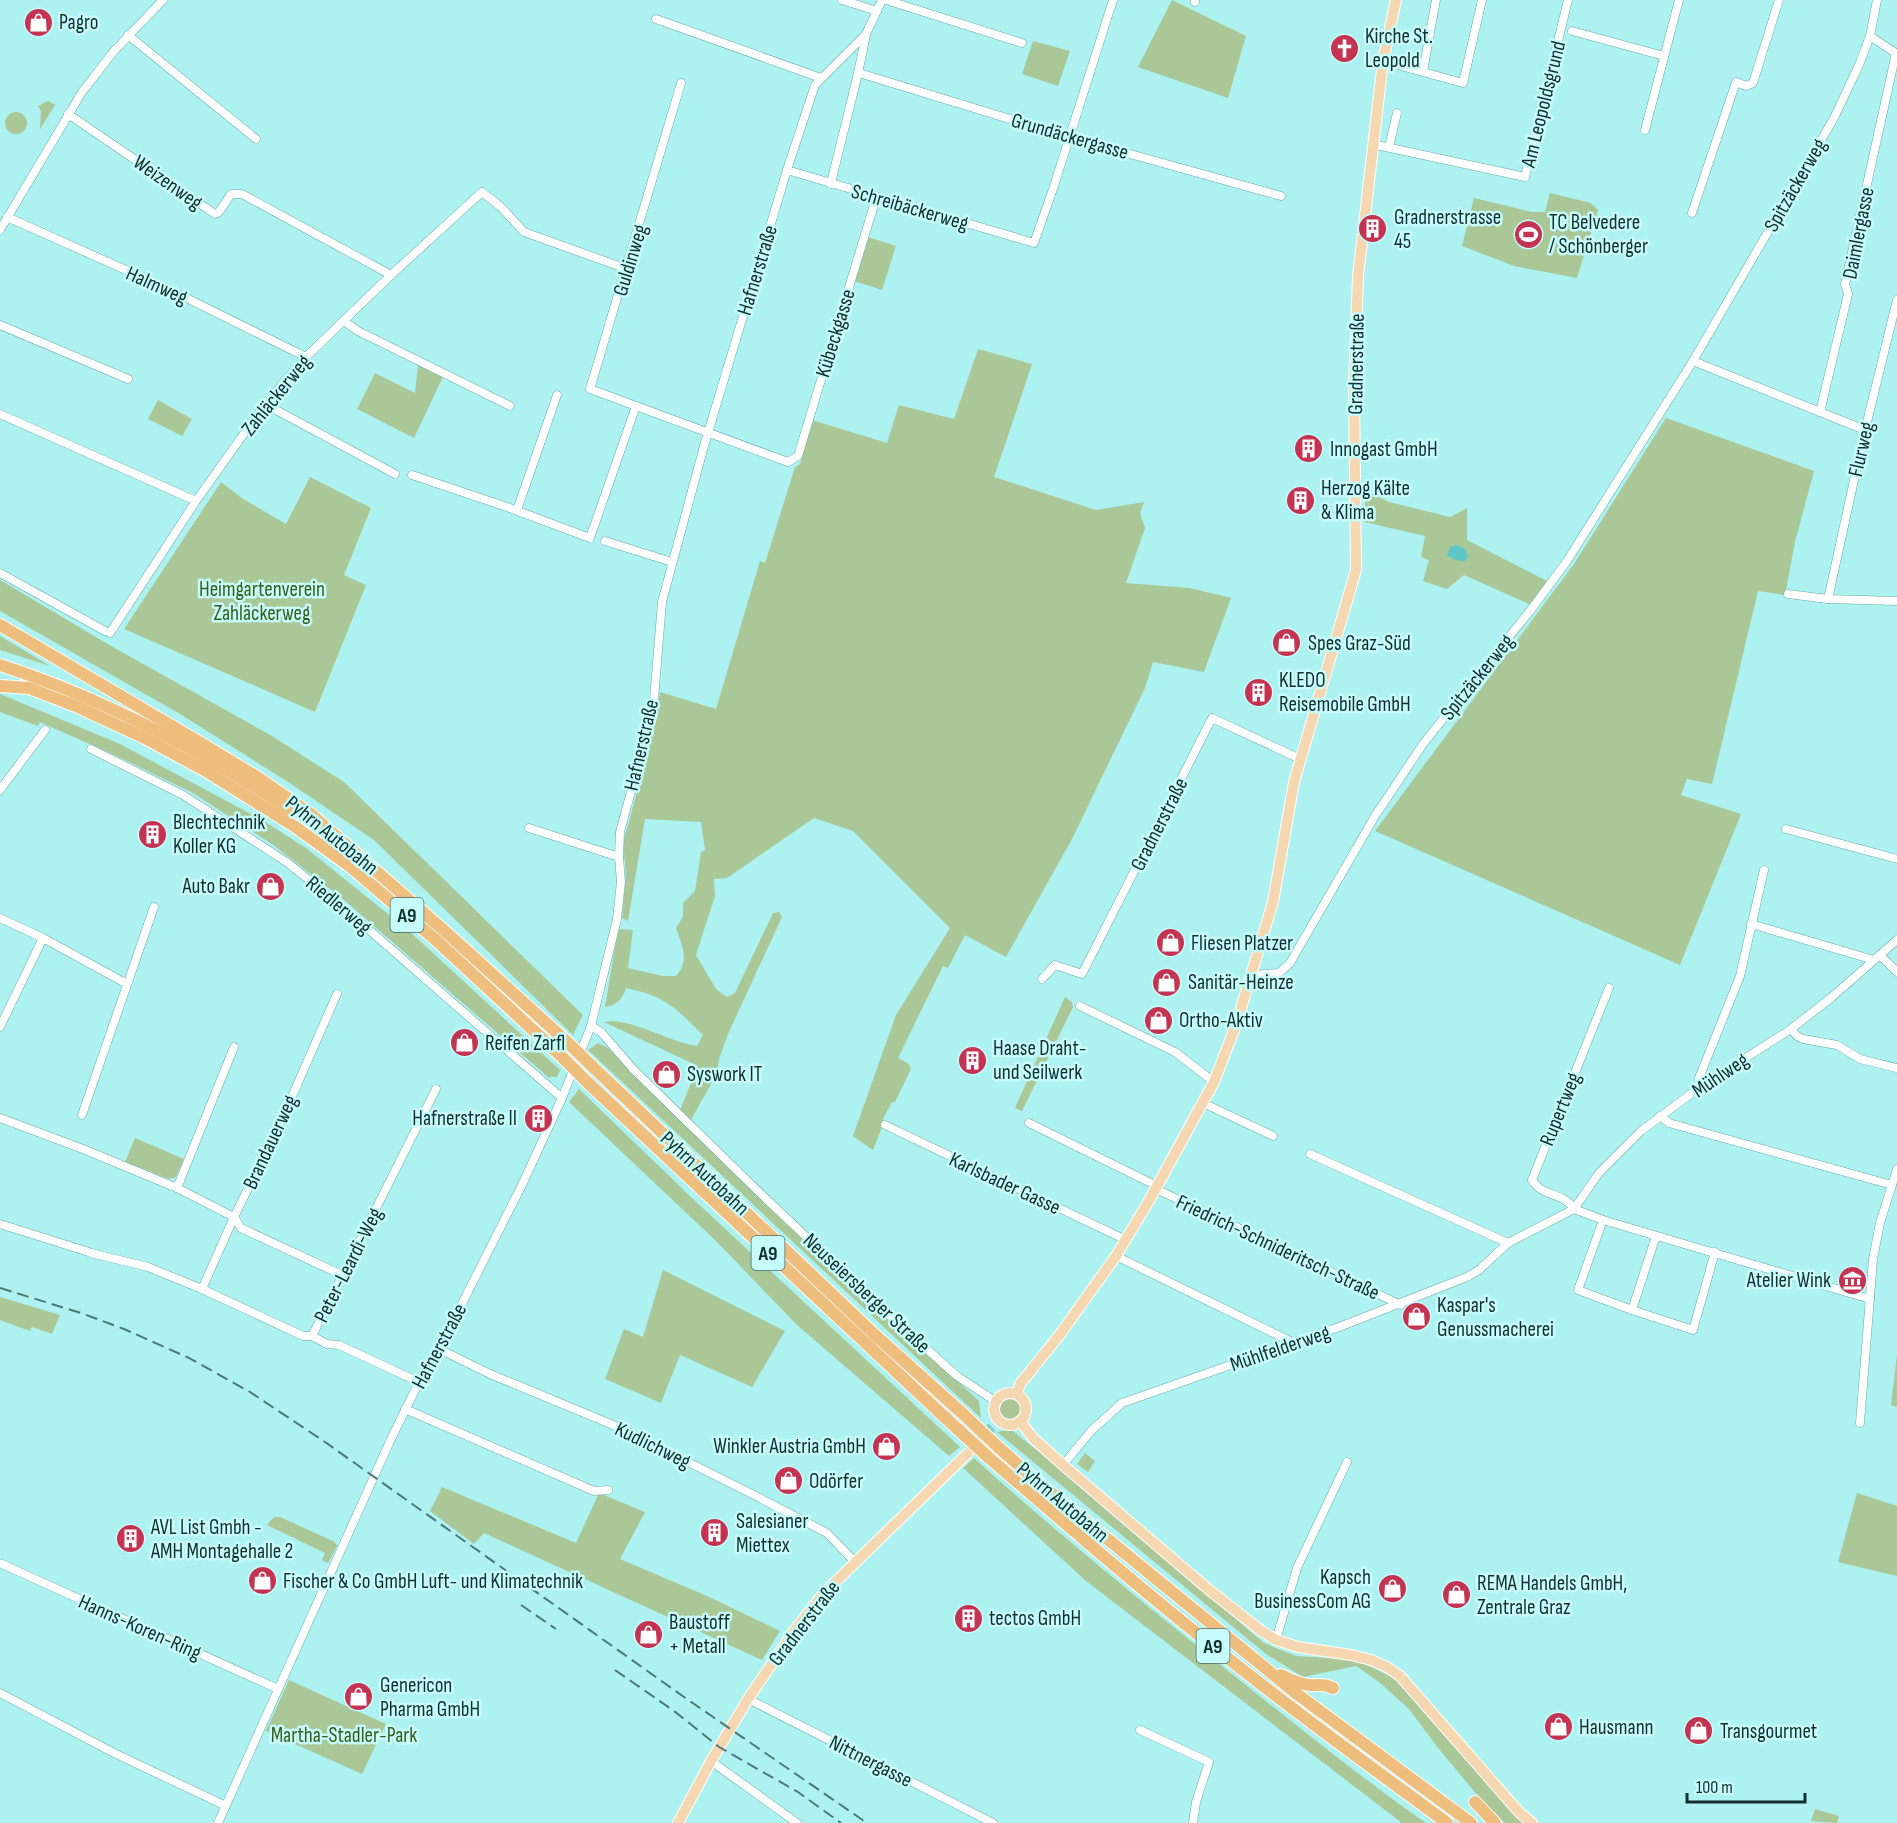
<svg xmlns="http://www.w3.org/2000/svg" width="1897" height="1823" font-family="'Sofia Sans Condensed',sans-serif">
  <rect width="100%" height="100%" fill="#adf2f0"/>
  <g fill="#aac798">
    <polygon points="1172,0 1246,36 1228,98 1138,67"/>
    <polygon points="1033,41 1070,51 1058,86 1022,74"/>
    <polygon points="48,101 55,105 40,129 41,111 38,106"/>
    <circle cx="16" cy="123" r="11"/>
    <polygon points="1550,193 1591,203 1598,210 1577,278 1514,266 1462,246 1474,198 1532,212 1545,212"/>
    <polygon points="868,237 896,246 882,290 854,281"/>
    <path d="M978,349L1032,364L994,477L1096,510L1144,502L1140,513L1145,528L1126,583L1190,588L1231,598L1204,672L1153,662L1145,688L1072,839L1006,957L965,935L948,968L943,966L898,1058L909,1064L911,1069L895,1102H892L883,1119L884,1122L873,1150L853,1136L896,1015L950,928L853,831L814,818L727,878L714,879L715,896L696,955L716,989L727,997L735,993L773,913L779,912L782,917L728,1034L719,1059L717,1073L691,1120L680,1110L698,1066L604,1022C630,1017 668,1042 697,1046L703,1035C676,1008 665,996 626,988C622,1000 617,1005 605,1007L618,929L633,930L628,968L663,976H676C690,961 682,945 676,928L683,917V903L695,891L701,852L705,850L701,822L645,819L628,921L622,918L626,873L623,844L656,720L660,692L716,709L760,561L765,563L795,467L800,464L812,420L887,443L899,405L954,419Z"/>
    <polygon points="418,365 443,377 414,438 357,409 375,373 415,393"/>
    <polygon points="158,400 192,419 182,436 148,419"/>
    <polygon points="1666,418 1814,471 1795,542 1785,595 1758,591 1712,784 1687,779 1681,795 1741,814 1680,965 1375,831 1574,564"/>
    <polygon points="310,477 371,508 344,575 366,585 315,712 124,629 221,482 243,499 286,524"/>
    <polygon points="1366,491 1389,502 1450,517 1467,508 1467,540 1549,582 1531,605 1464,575 1447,589 1423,581 1429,560 1421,557 1425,536 1364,522"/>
    <polygon points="0,580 111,646 272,736 344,782 583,1015 573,1035 374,840 288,782 180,714 0,611"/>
    <polygon points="0,636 50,666 0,650"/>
    <polygon points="0,694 120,744 262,820 306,848 409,931 560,1070 557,1077 548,1077 344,900 272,844 193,793 125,760 40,722 38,726 0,712"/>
    <polygon points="1065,997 1072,1002 1073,1007 1022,1111 1015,1108"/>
    <polygon points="598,1043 608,1048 716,1156 846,1279 979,1401 981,1418 588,1050"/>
    <polygon points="579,1089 692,1198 960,1447 949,1456 797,1325 717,1242 569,1102"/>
    <polygon points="135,1138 184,1159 176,1177 169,1179 125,1162"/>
    <polygon points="663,1270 785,1331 752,1387 680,1355 661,1403 605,1379 624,1329 643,1337"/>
    <polygon points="0,1297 60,1315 52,1334 32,1327 30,1331 0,1320"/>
    <polygon points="1897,1355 1897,1407 1891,1405"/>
    <circle cx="1009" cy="1408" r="12"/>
    <polygon points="1007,1430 1013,1431 1064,1472 1264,1643 1296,1656 1343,1659 1363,1663 1394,1678 1523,1823 1505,1823 1484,1803 1438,1748 1409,1709 1379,1682 1356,1666 1303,1677 1266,1654 997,1432"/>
    <polygon points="1085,1453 1095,1461 1088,1472 1077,1464"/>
    <path d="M974,1458C1060,1536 1151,1609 1242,1682C1301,1729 1364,1780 1426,1823H1402L1086,1581L963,1468Z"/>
    <polygon points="442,1487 576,1543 599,1493 645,1512 620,1559 707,1596 780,1631 762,1660 484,1533 474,1544 430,1511"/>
    <polygon points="1857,1493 1897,1506 1897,1576 1838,1562"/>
    <polygon points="274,1517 280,1517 335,1542 337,1546 328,1563 322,1560 325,1553 267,1525"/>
    <polygon points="289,1680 386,1724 362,1774 266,1731"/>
    <polygon points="1815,1809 1839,1816 1837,1823 1811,1821"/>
  </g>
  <polygon fill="#5dc7c5" points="1457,545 1465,549 1468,557 1465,561 1459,561 1447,556 1450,547"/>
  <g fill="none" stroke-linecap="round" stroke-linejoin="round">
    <polyline stroke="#8ecbc9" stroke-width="10" stroke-dasharray="10 5" stroke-linecap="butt" points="969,1451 992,1427"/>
    <defs>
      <g id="minor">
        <polyline points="842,0 877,11"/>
        <polyline points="886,0 1022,43"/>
        <polyline points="1195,2 1195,0"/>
        <polyline points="656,19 821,78"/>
        <polyline points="1572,31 1664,56"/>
        <polyline points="128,35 256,139"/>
        <polyline points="1870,36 1897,54"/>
        <polyline points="1383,61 1463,83 1482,0"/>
        <polyline points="1423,71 1436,0"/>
        <polyline points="859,73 1069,137 1281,196"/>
        <polyline points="681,83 590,389 788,462 798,456 876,198"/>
        <polyline points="68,114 215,214 219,212 231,194 242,194 391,275"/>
        <polyline points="1645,130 1679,0"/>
        <polyline points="1372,144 1525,177 1568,0"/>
        <polyline points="1389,147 1397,113"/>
        <polyline points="787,170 1034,243 1053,189 1113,0"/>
        <path d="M831,184C842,134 857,85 866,34"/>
        <polyline points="1692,213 1736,82 1746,86 1753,83 1779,0"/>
        <polyline points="7,217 164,287 306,357"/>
        <polyline points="0,230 82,92 114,51 163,0"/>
        <polyline points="344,321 358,331 510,406"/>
        <polyline points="0,325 128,379"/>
        <polyline points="1693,361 1865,430"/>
        <polyline points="265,404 395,474"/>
        <polyline points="1820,412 1848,294 1845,284 1896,53"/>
        <polyline points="0,414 196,501"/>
        <polyline points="412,475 507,507 590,538 636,406"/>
        <polyline points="517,510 557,395"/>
        <polyline points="605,541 672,562"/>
        <polyline points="0,573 105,631"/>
        <polyline points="1788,594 1828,599 1897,601"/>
        <polyline points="1828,599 1865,430 1897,300"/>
        <polyline points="110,633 196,501 265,404 306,357 391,275 482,192 501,207 524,232 627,269"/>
        <polyline points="91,749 183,795 288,863 352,915 562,1098"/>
        <polyline points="0,790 45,730"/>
        <polyline points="529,828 619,857"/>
        <polyline points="1786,829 1897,859"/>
        <polyline points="0,918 43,938"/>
        <polyline points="1751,924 1874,960"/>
        <polyline points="1880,955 1897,972"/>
        <polyline points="1253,975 1279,973 1290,963 1375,816 1423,744 1530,611 1567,561 1693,361 1834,118 1859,65 1870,36 1877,0"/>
        <polyline points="1042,979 1055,965 1082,974 1212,718 1300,759"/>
        <polyline points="1080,1006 1175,1052 1214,1082"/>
        <polyline points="591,1026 601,1032 633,1069 760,1193 888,1314 957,1376 995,1401"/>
        <polyline points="0,1027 43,938 127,984"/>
        <polyline points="1791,1029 1797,1036 1803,1039 1837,1045 1860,1059 1897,1068"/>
        <polyline points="1700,1087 1699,1078 1740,976 1764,870"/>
        <polyline points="1203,1103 1273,1136"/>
        <polyline points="82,1115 154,907"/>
        <polyline points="1660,1116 1669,1123 1892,1185"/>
        <polyline points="0,1118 83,1149 177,1188 234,1217 241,1228 342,1275"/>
        <polyline points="1029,1123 1157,1186"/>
        <polyline points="885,1125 1126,1240"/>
        <polyline points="1310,1154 1508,1243"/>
        <polyline points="177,1188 234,1047"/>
        <polyline points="1156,1189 1401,1305"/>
        <polyline points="1574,1209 1603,1220 1870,1299"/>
        <path d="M1574,1209C1565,1193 1540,1196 1532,1180L1609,988"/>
        <polyline points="1603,1220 1578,1290 1632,1310"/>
        <polyline points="0,1224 89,1252"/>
        <polyline points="1656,1236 1632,1310 1693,1330 1715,1252"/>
        <polyline points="91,1253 148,1267 202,1289 234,1217 279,1126 337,994"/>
        <polyline points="1116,1256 1294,1343"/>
        <polyline points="202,1289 303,1336 312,1336"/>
        <polyline points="439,1349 490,1374 618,1427 752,1494 827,1533 855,1562"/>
        <polyline points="419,1382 339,1345 327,1344 312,1336 436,1089"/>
        <polyline points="405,1409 594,1491 608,1490"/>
        <polyline points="1860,1423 1873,1259 1880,1223 1897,1169"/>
        <polyline points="1063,1465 1091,1431 1122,1403 1339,1327 1467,1277 1479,1270 1508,1243 1574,1209 1599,1173 1641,1131 1700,1087 1791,1029 1832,997 1897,940"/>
        <polyline points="2,1564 278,1689"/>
        <polyline points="1276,1640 1297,1568 1347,1462"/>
        <polyline points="0,1693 114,1753 226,1806"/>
        <polyline points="748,1699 993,1823"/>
        <polyline points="1140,1730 1209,1762 1196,1802 1193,1823"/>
        <polyline points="711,1761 797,1823"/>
        <polyline points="218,1823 391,1439 419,1382 439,1349 521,1187 562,1098 591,1026 617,919 621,882 619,857 620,832 648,729 654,699 662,602 704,446 787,170 815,85 866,34 882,0"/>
      </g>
      <g id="major">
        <circle cx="1010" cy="1409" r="16"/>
        <polyline points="1017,1394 1020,1384 1058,1337 1116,1256 1150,1199 1214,1082 1236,1025 1273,902 1294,782 1356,570 1354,384 1358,276 1383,61 1396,0"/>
        <polyline points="1020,1421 1033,1438 1063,1465 1208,1589 1260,1630 1276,1640 1298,1647 1351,1655 1371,1660 1387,1667 1400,1676 1519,1812 1532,1823"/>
        <polyline points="678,1823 711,1761 748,1699 794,1631 823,1594 968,1453"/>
      </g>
      <g id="highway">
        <polyline points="0,625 209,748 260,779 312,815 448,934 566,1041"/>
        <path d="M0,665C104,699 201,750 291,811"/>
        <polyline points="0,686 29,688 78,707 145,738 206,771 294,826 352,868 437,941 560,1055"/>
        <polyline points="593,1067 875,1335 962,1413"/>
        <polyline points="587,1082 951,1423"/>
        <polyline points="998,1447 1039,1483 1297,1694 1471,1823"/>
        <path d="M988,1457C1067,1525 1146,1594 1229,1659C1300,1716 1374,1769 1447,1823"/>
        <path d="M1281,1675C1289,1679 1299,1684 1309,1685C1319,1686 1322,1683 1333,1688"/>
        <polyline points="1475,1802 1495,1823"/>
      </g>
    </defs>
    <use href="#minor" stroke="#68abaa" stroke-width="9"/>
    <use href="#major" stroke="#fff" stroke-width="12"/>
    <use href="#highway" stroke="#fff" stroke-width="14"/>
    <use href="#minor" stroke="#fff" stroke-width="8"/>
    <use href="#major" stroke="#f5d8b2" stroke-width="10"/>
    <use href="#highway" stroke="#eebe7e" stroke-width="12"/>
    <g stroke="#4c7877" stroke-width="2" stroke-dasharray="12 6" stroke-linecap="butt">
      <polyline points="0,1288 81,1313 124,1329 189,1358 250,1392 325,1442 684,1697 867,1823"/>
      <polyline points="521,1605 556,1629"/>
      <polyline points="615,1670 674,1711 719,1747 798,1792 841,1823"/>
    </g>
    <defs>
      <g id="highway-bridge">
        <polyline points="566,1041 593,1067"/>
        <polyline points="560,1055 587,1082"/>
        <polyline points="962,1413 998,1447"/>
        <polyline points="951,1423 988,1457"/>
      </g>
    </defs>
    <use href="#highway-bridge" stroke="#fff" stroke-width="14" stroke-linecap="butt"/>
    <use href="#highway-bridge" stroke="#eebe7e" stroke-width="12"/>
  </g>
  <defs>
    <symbol id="shop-disc" viewBox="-11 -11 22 22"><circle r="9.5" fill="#c43452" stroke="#c6fdfb"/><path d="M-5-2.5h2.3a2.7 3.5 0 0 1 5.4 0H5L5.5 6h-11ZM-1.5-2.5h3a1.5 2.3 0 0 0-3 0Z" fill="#fff"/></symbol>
    <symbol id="church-disc" viewBox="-11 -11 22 22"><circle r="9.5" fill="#c43452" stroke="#c6fdfb"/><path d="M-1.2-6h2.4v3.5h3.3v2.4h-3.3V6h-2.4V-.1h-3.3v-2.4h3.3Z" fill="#fff"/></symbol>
    <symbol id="building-disc" viewBox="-11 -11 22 22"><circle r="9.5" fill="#c43452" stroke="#c6fdfb"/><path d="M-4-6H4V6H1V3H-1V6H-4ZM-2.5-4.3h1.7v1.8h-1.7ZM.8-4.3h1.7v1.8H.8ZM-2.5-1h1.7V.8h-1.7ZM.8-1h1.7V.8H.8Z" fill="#fff"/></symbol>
    <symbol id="stadium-disc" viewBox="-11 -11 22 22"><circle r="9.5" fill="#c43452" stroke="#c6fdfb"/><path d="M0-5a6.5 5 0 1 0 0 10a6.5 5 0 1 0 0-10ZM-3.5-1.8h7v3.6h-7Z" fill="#fff"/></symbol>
    <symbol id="museum-disc" viewBox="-11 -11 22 22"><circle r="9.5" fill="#c43452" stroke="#c6fdfb"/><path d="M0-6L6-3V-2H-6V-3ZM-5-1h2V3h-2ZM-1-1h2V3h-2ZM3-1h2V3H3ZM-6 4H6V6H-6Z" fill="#fff"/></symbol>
  </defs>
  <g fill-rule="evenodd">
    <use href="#shop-disc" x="22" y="6" width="33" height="33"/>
    <use href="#church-disc" x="1328" y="32" width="33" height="33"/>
    <use href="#building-disc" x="1356" y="212" width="33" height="33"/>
    <use href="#stadium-disc" x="1512" y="218" width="33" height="33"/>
    <use href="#building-disc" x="1292" y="432" width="33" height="33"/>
    <use href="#building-disc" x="1284" y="484" width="33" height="33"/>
    <use href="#shop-disc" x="1270" y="626" width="33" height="33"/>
    <use href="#building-disc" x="1242" y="676" width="33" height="33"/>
    <use href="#building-disc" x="136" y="818" width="33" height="33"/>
    <use href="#shop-disc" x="254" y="870" width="33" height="33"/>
    <use href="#shop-disc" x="1154" y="926" width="33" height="33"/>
    <use href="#shop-disc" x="1150" y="966" width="33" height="33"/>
    <use href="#shop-disc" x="1142" y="1004" width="33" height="33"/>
    <use href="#shop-disc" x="448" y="1026" width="33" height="33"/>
    <use href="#building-disc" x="956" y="1044" width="33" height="33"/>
    <use href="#shop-disc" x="650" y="1058" width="33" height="33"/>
    <use href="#building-disc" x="522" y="1102" width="33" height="33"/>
    <use href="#museum-disc" x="1836" y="1264" width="33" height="33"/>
    <use href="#shop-disc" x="1400" y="1300" width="33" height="33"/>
    <use href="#shop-disc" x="870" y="1430" width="33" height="33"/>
    <use href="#shop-disc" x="772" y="1464" width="33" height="33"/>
    <use href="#building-disc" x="698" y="1516" width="33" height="33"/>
    <use href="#building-disc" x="114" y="1522" width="33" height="33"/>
    <use href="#shop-disc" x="246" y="1564" width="33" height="33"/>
    <use href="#shop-disc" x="1376" y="1572" width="33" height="33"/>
    <use href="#shop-disc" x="1440" y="1578" width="33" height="33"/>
    <use href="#building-disc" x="952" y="1602" width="33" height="33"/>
    <use href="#shop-disc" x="632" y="1618" width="33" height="33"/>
    <use href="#shop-disc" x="342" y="1680" width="33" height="33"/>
    <use href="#shop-disc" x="1542" y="1710" width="33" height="33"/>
    <use href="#shop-disc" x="1682" y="1714" width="33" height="33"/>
  </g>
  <g text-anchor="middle" stroke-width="5" stroke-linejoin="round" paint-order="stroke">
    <g fill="#c6fdfb" stroke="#486c6c" stroke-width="1.5">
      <rect x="390.5" y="898" width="33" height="34" rx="4.5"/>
      <rect x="751.5" y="1236" width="33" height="34" rx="4.5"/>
      <rect x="1196.5" y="1629" width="33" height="34" rx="4.5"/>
    </g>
    <g font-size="20" font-weight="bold" fill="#122e2e">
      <text x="407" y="922">A9</text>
      <text x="768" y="1260">A9</text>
      <text x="1213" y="1653">A9</text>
    </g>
    <g font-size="21" fill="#122e2e" stroke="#c6fdfb" text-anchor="start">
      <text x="59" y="29">Pagro</text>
      <text x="1365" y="43">Kirche St.<tspan x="1365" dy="24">Leopold</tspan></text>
      <text x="1394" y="224">Gradnerstrasse<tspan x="1394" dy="24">45</tspan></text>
      <text x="1549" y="229">TC Belvedere<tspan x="1549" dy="24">/ Schönberger</tspan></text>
      <text x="1330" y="456">Innogast GmbH</text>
      <text x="1321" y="495">Herzog Kälte<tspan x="1321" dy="24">&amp; Klima</tspan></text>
      <text x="1308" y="650">Spes Graz-Süd</text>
      <text x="1279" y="687">KLEDO<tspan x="1279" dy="24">Reisemobile GmbH</tspan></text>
      <text x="173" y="829">Blechtechnik<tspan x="173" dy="24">Koller KG</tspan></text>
      <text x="250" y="893" text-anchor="end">Auto Bakr</text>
      <text x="1191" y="950">Fliesen Platzer</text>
      <text x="1188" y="989">Sanitär-Heinze</text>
      <text x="1179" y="1027">Ortho-Aktiv</text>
      <text x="485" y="1050">Reifen Zarfl</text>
      <text x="993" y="1055">Haase Draht-<tspan x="993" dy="24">und Seilwerk</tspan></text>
      <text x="687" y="1081">Syswork IT</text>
      <text x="517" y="1125" text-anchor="end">Hafnerstraße II</text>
      <text x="1831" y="1287" text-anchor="end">Atelier Wink</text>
      <text x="1437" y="1312">Kaspar's<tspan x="1437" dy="24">Genussmacherei</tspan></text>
      <text x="866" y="1453" text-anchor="end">Winkler Austria GmbH</text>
      <text x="809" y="1488">Odörfer</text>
      <text x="736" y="1528">Salesianer<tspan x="736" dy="24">Miettex</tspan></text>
      <text x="151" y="1534">AVL List Gmbh -<tspan x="151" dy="24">AMH Montagehalle 2</tspan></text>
      <text x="1371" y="1584" text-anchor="end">Kapsch<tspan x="1371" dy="24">BusinessCom AG</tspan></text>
      <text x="283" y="1588">Fischer &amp; Co GmbH Luft- und Klimatechnik</text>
      <text x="1477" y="1590">REMA Handels GmbH,<tspan x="1477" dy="24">Zentrale Graz</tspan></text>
      <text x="989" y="1625">tectos GmbH</text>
      <text x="669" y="1629">Baustoff<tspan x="669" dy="24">+ Metall</tspan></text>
      <text x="380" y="1692">Genericon<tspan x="380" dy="24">Pharma GmbH</tspan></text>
      <text x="1579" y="1734">Hausmann</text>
      <text x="1720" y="1738">Transgourmet</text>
    </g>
    <g font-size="21" fill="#122e2e" stroke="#c6fdfb">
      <text transform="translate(1543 104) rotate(-76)" y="7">Am Leopoldsgrund</text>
      <text transform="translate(1070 136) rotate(16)" y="7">Grundäckergasse</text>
      <text transform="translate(168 182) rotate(35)" y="7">Weizenweg</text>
      <text transform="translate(1795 185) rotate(-60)" y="7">Spitzäckerweg</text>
      <text transform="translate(910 207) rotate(16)" y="7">Schreibäckerweg</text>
      <text transform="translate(1858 233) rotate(-79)" y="7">Daimlergasse</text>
      <text transform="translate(630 260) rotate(-73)" y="7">Guldinweg</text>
      <text transform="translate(757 270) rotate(-73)" y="7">Hafnerstraße</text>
      <text transform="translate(157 285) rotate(24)" y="7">Halmweg</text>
      <text transform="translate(835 333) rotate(-73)" y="7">Kübeckgasse</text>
      <text transform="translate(1356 364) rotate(-89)" y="7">Gradnerstraße</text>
      <text transform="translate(276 395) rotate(-51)" y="7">Zahläckerweg</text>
      <text transform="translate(1861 449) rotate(-77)" y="7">Flurweg</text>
      <text transform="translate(1477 677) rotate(-51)" y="7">Spitzäckerweg</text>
      <text transform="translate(641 745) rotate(-77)" y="7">Hafnerstraße</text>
      <text transform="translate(1159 824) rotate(-63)" y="7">Gradnerstraße</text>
      <text transform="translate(332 835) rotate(39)" y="7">Pyhrn Autobahn</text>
      <text transform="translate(339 905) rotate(40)" y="7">Riedlerweg</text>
      <text transform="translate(1720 1075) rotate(-34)" y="7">Mühlweg</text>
      <text transform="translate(1560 1109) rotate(-68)" y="7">Rupertweg</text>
      <text transform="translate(270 1142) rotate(-65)" y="7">Brandauerweg</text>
      <text transform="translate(705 1173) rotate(43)" y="7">Pyhrn Autobahn</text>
      <text transform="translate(1005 1183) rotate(25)" y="7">Karlsbader Gasse</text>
      <text transform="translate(1278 1247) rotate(25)" y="7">Friedrich-Schnideritsch-Straße</text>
      <text transform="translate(348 1265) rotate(-63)" y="7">Peter-Leardi-Weg</text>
      <text transform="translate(867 1293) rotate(43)" y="7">Neuseiersberger Straße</text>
      <text transform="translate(439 1346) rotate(-62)" y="7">Hafnerstraße</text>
      <text transform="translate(1280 1348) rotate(-19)" y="7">Mühlfelderweg</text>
      <text transform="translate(653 1445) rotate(26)" y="7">Kudlichweg</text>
      <text transform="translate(1063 1502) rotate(40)" y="7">Pyhrn Autobahn</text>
      <text transform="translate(804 1623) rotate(-52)" y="7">Gradnerstraße</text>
      <text transform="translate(140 1627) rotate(24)" y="7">Hanns-Koren-Ring</text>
      <text transform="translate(871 1761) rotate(27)" y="7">Nittnergasse</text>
    </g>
    <g font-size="21" fill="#385c1b" stroke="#c6fdfb">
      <text x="262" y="596">Heimgartenverein<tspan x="262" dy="24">Zahläckerweg</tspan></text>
      <text x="344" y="1742">Martha-Stadler-Park</text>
    </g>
  </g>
  <path d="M1687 1793v9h118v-9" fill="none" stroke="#122e2e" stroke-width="3"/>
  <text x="1696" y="1793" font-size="18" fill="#122e2e" stroke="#c6fdfb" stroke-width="4.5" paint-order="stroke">100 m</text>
</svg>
